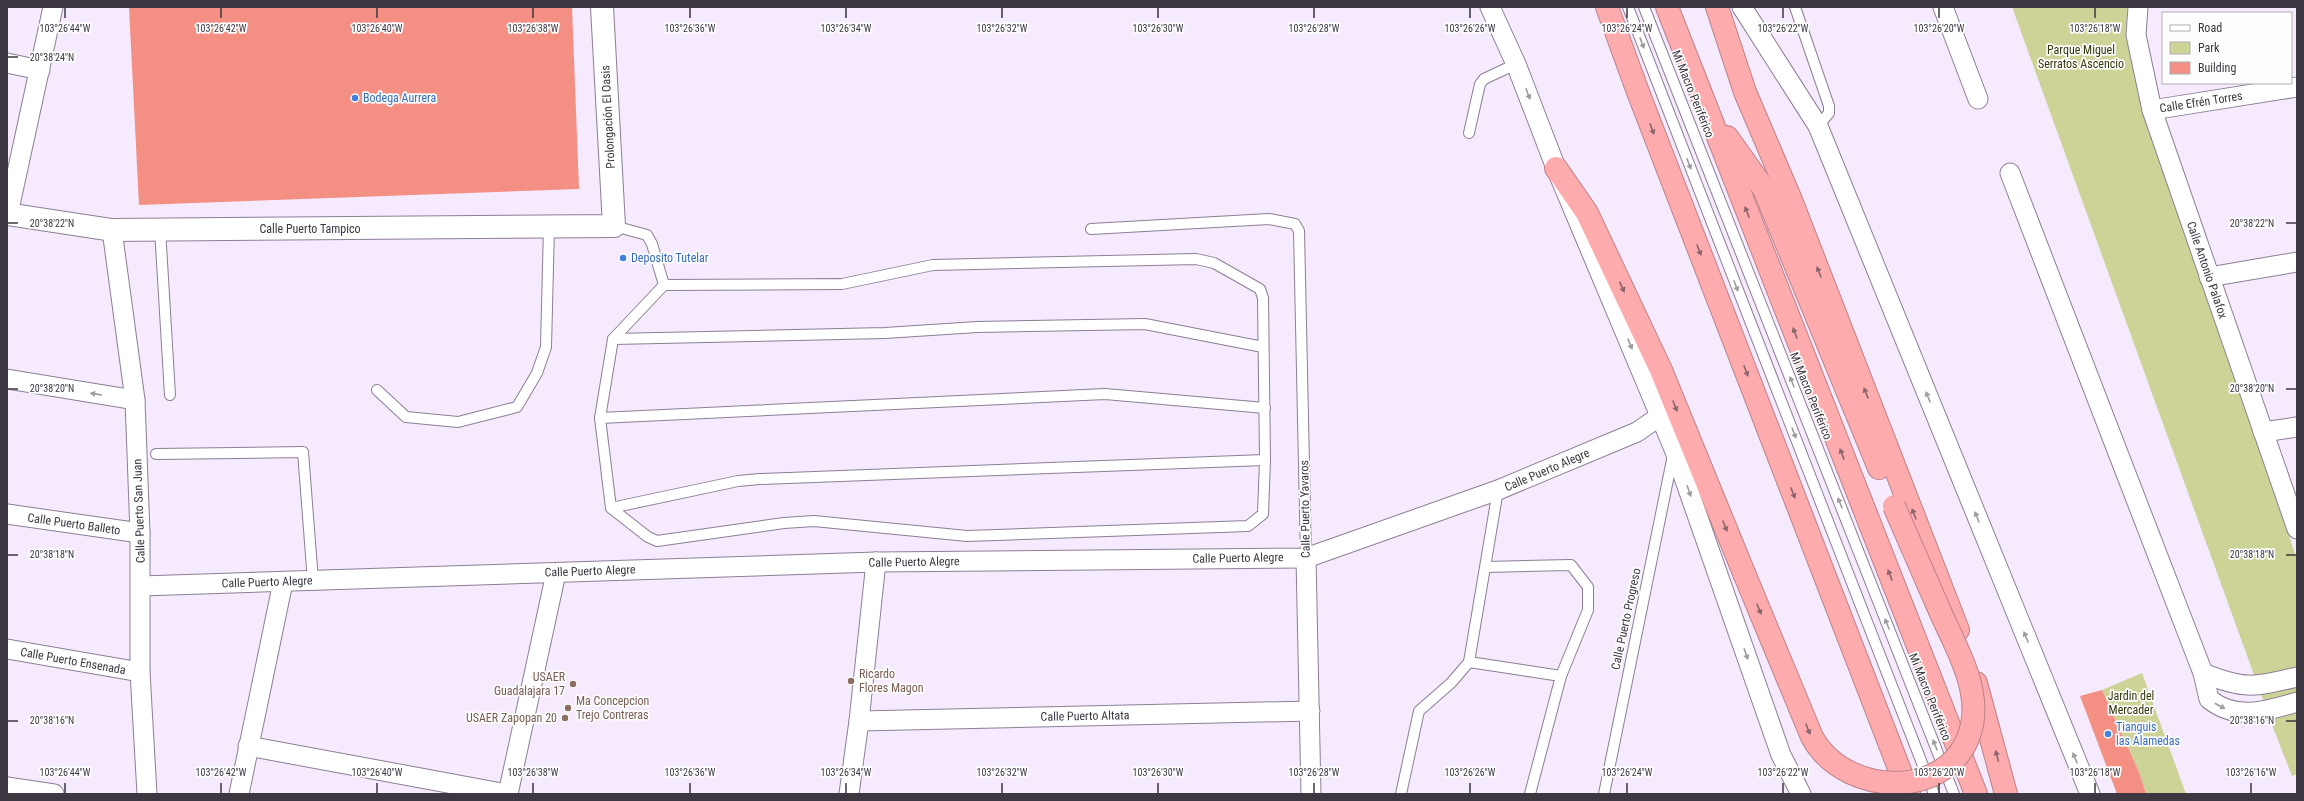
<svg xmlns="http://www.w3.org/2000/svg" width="2304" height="801" font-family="'Roboto Condensed',sans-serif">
  <rect width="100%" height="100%" fill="#f5eafe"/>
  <g fill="#cdd396">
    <polygon points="2012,7 2127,7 2126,37 2297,560 2297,774 2292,776 2274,730"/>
    <polygon points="2142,673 2186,794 2146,794 2139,772 2102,690"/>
  </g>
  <g fill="#f48f84">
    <polygon points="129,7 572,7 579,189 139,205"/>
    <polygon points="2102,690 2139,772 2146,794 2117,794 2080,696"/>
  </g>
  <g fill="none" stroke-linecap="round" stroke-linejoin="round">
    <defs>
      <g id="lane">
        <polyline points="1628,7 1934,794"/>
        <polyline points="1644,7 1954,794"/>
        <polyline points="1795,7 1829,106 1829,113 1818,126"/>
        <polyline points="1469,133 1480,84 1484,79 1516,64"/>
        <polyline points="614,226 647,235 652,244 664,285"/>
        <polyline points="160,229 170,395"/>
        <polyline points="1091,229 1269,219 1295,224 1299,231 1306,558"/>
        <polygon points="1196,259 1214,263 1260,289 1263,298 1265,460 1263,514 1248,526 967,536 814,521 784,523 657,541 648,537 611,508 600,418 613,339 664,285 842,284 933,265"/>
        <polyline points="613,339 885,333 977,327 1145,324 1263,347"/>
        <polyline points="377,390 406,417 458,422 517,407 537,373 546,347 549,227"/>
        <polyline points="600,418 1105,394 1265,408"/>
        <polyline points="156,454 303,452 313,581"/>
        <polyline points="611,508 738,481 760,479 1265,460"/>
        <polyline points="1486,567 1571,565 1588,587 1588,610 1561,676"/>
        <polyline points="1469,662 1561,676 1530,794"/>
        <polyline points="1401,794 1419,711 1451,683 1469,662 1498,490"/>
        <polyline points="1604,794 1673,455"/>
      </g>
      <g id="street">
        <polyline points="1490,7 1516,64 1556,168 1674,449 1781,755 1801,794"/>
        <polyline points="1742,7 1818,126 2090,794"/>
        <polyline points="1943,7 1978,99"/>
        <polyline points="2138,7 2136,35 2152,110 2297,529"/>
        <polyline points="7,63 40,70"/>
        <polyline points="2152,110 2297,87"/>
        <path d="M2010,173L2203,673L2209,699C2236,721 2267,711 2297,702"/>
        <polyline points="8,214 53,7"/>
        <polyline points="112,230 135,400 140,533 140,672 147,794"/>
        <polyline points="2209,277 2297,262"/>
        <polyline points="7,379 135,400"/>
        <polyline points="2263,432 2297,427"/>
        <polyline points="7,514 140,533"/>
        <polyline points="1306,558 1311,794"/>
        <polyline points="141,586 876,562 1306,558 1498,490 1637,432 1660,416"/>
        <polyline points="7,649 140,672"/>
        <path d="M2203,673C2245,690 2254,687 2297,677"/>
        <polyline points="859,721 1310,711"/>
        <polyline points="248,746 507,794"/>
        <polyline points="7,787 54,794"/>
        <polyline points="239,794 283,582"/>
        <polyline points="508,794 556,573"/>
        <polyline points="849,794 859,721 876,562"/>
      </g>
      <polyline id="secondary" points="7,214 112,230 614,226 602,7"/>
      <g id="highway">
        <polyline points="1607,7 1638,92 1909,794"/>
        <polyline points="1667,7 1976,794"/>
        <polyline points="1717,7 1745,92 1791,200 1958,630"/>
        <polyline points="1727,137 1764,189 1879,468"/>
        <polyline points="1556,168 1587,213 1661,370 1744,573"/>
        <polyline points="1976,683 2006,794"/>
      </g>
    </defs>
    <use href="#lane" stroke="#8c7f95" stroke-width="12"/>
    <use href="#street" stroke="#8c7f95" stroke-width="21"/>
    <use href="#secondary" stroke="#8c7f95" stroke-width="24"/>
    <use href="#highway" stroke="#ba8288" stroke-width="24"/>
    <use href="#lane" stroke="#fff" stroke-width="10"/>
    <use href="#street" stroke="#fff" stroke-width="19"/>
    <use href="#secondary" stroke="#fff" stroke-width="22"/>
    <use href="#highway" stroke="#feabae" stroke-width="22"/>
    <defs>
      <path id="highway-bridge" d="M1744,573L1812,737C1847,801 1963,801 1973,718C1977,680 1953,642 1939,609C1924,575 1909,540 1894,506"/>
    </defs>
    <use href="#highway-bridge" stroke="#ba8288" stroke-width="24" stroke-linecap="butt"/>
    <use href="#highway-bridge" stroke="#feabae" stroke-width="22"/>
  </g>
  <defs><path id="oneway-solid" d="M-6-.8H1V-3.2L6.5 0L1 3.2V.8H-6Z"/></defs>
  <g fill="#9e9ba0">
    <use href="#oneway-solid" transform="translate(1642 43) rotate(69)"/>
    <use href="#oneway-solid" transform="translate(1528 94) rotate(69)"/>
    <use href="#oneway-solid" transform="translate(1689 164) rotate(69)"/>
    <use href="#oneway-solid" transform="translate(1736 286) rotate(69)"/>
    <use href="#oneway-solid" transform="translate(1630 344) rotate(67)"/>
    <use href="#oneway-solid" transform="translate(1792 382) rotate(-112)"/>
    <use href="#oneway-solid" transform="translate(96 394) rotate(-171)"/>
    <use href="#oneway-solid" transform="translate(1928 397) rotate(-112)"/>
    <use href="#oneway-solid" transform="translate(1794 433) rotate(69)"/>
    <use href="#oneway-solid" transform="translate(1689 491) rotate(71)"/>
    <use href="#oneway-solid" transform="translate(1840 503) rotate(-112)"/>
    <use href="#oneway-solid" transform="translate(1977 517) rotate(-112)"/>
    <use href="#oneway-solid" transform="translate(1887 624) rotate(-112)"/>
    <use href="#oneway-solid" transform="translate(2026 637) rotate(-112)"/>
    <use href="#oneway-solid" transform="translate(1746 654) rotate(71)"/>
    <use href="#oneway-solid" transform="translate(2220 706) rotate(28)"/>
    <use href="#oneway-solid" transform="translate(1935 745) rotate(-112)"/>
    <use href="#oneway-solid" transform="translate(2075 758) rotate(-112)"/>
  </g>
  <g fill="#8a656c">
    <use href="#oneway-solid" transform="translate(1652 129) rotate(69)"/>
    <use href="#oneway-solid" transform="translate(1747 212) rotate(-111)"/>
    <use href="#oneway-solid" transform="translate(1699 250) rotate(69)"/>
    <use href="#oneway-solid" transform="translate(1819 272) rotate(-111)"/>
    <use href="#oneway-solid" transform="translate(1622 287) rotate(65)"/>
    <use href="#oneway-solid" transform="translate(1795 333) rotate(-111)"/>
    <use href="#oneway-solid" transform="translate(1746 371) rotate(69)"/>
    <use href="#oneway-solid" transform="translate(1866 393) rotate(-111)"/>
    <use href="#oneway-solid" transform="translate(1675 406) rotate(68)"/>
    <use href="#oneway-solid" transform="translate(1842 454) rotate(-111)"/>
    <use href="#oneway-solid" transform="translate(1793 493) rotate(69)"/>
    <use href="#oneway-solid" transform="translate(1914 514) rotate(-112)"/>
    <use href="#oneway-solid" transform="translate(1725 526) rotate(68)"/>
    <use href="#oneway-solid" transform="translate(1890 575) rotate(-111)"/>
    <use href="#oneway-solid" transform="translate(1759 609) rotate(68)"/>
    <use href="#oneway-solid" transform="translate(1808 729) rotate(68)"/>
    <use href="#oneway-solid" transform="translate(1997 756) rotate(-105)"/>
  </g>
  <path fill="none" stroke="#3c3740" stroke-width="1.5" d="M65,8V18M221,8V18M377,8V18M533,8V18M690,8V18M846,8V18M1002,8V18M1158,8V18M1314,8V18M1470,8V18M1627,8V18M1783,8V18M1939,8V18M2095,8V18M8,57H18M8,223H18M2286,223H2296M8,389H18M2286,389H2296M8,555H18M2286,555H2296M8,721H18M2286,721H2296M65,783V793M221,783V793M377,783V793M533,783V793M690,783V793M846,783V793M1002,783V793M1158,783V793M1314,783V793M1470,783V793M1627,783V793M1783,783V793M1939,783V793M2095,783V793M2251,783V793"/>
  <g fill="#3f7fe0" stroke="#fdfdfd" stroke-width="1.5">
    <circle cx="355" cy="98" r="4"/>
    <circle cx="623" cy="258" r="4"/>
    <circle cx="2108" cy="734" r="4"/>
  </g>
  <g fill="#8d6e63" stroke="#fdfdfd" stroke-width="1.5">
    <circle cx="851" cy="681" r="4"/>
    <circle cx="573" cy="684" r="4"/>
    <circle cx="568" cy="708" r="4"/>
    <circle cx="565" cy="718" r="4"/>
  </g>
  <g text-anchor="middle" stroke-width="3.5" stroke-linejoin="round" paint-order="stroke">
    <g font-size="12" fill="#35370c" stroke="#fdfdfd">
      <text x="2081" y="54">Parque Miguel<tspan x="2081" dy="14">Serratos Ascencio</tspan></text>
      <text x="2131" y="700">Jardin del<tspan x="2131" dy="14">Mercader</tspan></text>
    </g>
    <g font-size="12" fill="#3c3740" stroke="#fdfdfd">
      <text transform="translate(1693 94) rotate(68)" y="4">Mi Macro Periférico</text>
      <text transform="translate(2201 102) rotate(-9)" y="4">Calle Efrén Torres</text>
      <text transform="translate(608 117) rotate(-93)" y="4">Prolongación El Oasis</text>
      <text x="310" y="233">Calle Puerto Tampico</text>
      <text transform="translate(2207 270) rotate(71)" y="4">Calle Antonio Palafox</text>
      <text transform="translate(1811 396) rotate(68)" y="4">Mi Macro Periférico</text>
      <text transform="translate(1547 470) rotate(-23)" y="4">Calle Puerto Alegre</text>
      <text transform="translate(1305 509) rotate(-91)" y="4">Calle Puerto Yavaros</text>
      <text transform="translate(139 511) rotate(-92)" y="4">Calle Puerto San Juan</text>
      <text transform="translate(74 524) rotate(8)" y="4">Calle Puerto Balleto</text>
      <text transform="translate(1238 558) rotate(-1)" y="4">Calle Puerto Alegre</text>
      <text transform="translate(914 562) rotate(-1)" y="4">Calle Puerto Alegre</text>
      <text transform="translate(590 571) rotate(-2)" y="4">Calle Puerto Alegre</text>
      <text transform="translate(267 582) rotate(-2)" y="4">Calle Puerto Alegre</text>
      <text transform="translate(1626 619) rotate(-78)" y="4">Calle Puerto Progreso</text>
      <text transform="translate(73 661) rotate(10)" y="4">Calle Puerto Ensenada</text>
      <text transform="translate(1930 697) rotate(68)" y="4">Mi Macro Periférico</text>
      <text transform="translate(1085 716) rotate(-1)" y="4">Calle Puerto Altata</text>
    </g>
    <g font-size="12" fill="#366cbe" stroke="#fdfdfd" text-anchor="start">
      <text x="363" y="102">Bodega Aurrera</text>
      <text x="631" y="262">Deposito Tutelar</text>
      <text x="2116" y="731">Tianguis<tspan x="2116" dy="14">las Alamedas</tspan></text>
    </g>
    <g font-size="12" fill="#785e54" stroke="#fdfdfd" text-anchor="start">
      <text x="859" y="678">Ricardo<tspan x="859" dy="14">Flores Magon</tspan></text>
      <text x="565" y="681" text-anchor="end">USAER<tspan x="565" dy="14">Guadalajara 17</tspan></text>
      <text x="576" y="705">Ma Concepcion<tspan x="576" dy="14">Trejo Contreras</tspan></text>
      <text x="557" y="722" text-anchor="end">USAER Zapopan 20</text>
    </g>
  </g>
  <g font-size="10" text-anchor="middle" fill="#3c3740" stroke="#fdfdfd" stroke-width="3.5" stroke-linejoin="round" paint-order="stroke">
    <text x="65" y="32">103°26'44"W</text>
    <text x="221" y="32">103°26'42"W</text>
    <text x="377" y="32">103°26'40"W</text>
    <text x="533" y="32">103°26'38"W</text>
    <text x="690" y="32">103°26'36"W</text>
    <text x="846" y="32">103°26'34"W</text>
    <text x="1002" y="32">103°26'32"W</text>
    <text x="1158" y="32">103°26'30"W</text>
    <text x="1314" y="32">103°26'28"W</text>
    <text x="1470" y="32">103°26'26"W</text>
    <text x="1627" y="32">103°26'24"W</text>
    <text x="1783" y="32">103°26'22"W</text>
    <text x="1939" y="32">103°26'20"W</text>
    <text x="2095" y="32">103°26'18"W</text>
    <text x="52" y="61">20°38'24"N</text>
    <text x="52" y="227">20°38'22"N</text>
    <text x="2252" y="227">20°38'22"N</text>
    <text x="52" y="392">20°38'20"N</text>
    <text x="2252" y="392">20°38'20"N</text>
    <text x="52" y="558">20°38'18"N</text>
    <text x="2252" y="558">20°38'18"N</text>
    <text x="52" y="724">20°38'16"N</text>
    <text x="2252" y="724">20°38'16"N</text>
    <text x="65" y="776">103°26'44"W</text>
    <text x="221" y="776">103°26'42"W</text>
    <text x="377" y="776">103°26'40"W</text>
    <text x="533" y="776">103°26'38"W</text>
    <text x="690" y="776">103°26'36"W</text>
    <text x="846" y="776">103°26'34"W</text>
    <text x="1002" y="776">103°26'32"W</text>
    <text x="1158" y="776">103°26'30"W</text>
    <text x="1314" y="776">103°26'28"W</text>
    <text x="1470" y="776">103°26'26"W</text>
    <text x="1627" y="776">103°26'24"W</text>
    <text x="1783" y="776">103°26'22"W</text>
    <text x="1939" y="776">103°26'20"W</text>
    <text x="2095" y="776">103°26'18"W</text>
    <text x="2251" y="776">103°26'16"W</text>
  </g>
  <rect width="2304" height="801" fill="none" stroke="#3c3740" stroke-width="16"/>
  <rect x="2162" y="12" width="130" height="72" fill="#fdfdfd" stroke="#b0aeb1"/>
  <rect x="2170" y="25" width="20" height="6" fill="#ffffff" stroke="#b0aeb1"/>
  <text x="2198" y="32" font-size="12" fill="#3c3740">Road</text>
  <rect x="2170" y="42" width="20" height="12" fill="#cdd396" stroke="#b0aeb1"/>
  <text x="2198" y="52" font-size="12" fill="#3c3740">Park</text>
  <rect x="2170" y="62" width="20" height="12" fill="#f48f84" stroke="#b0aeb1"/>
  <text x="2198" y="72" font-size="12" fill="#3c3740">Building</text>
</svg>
